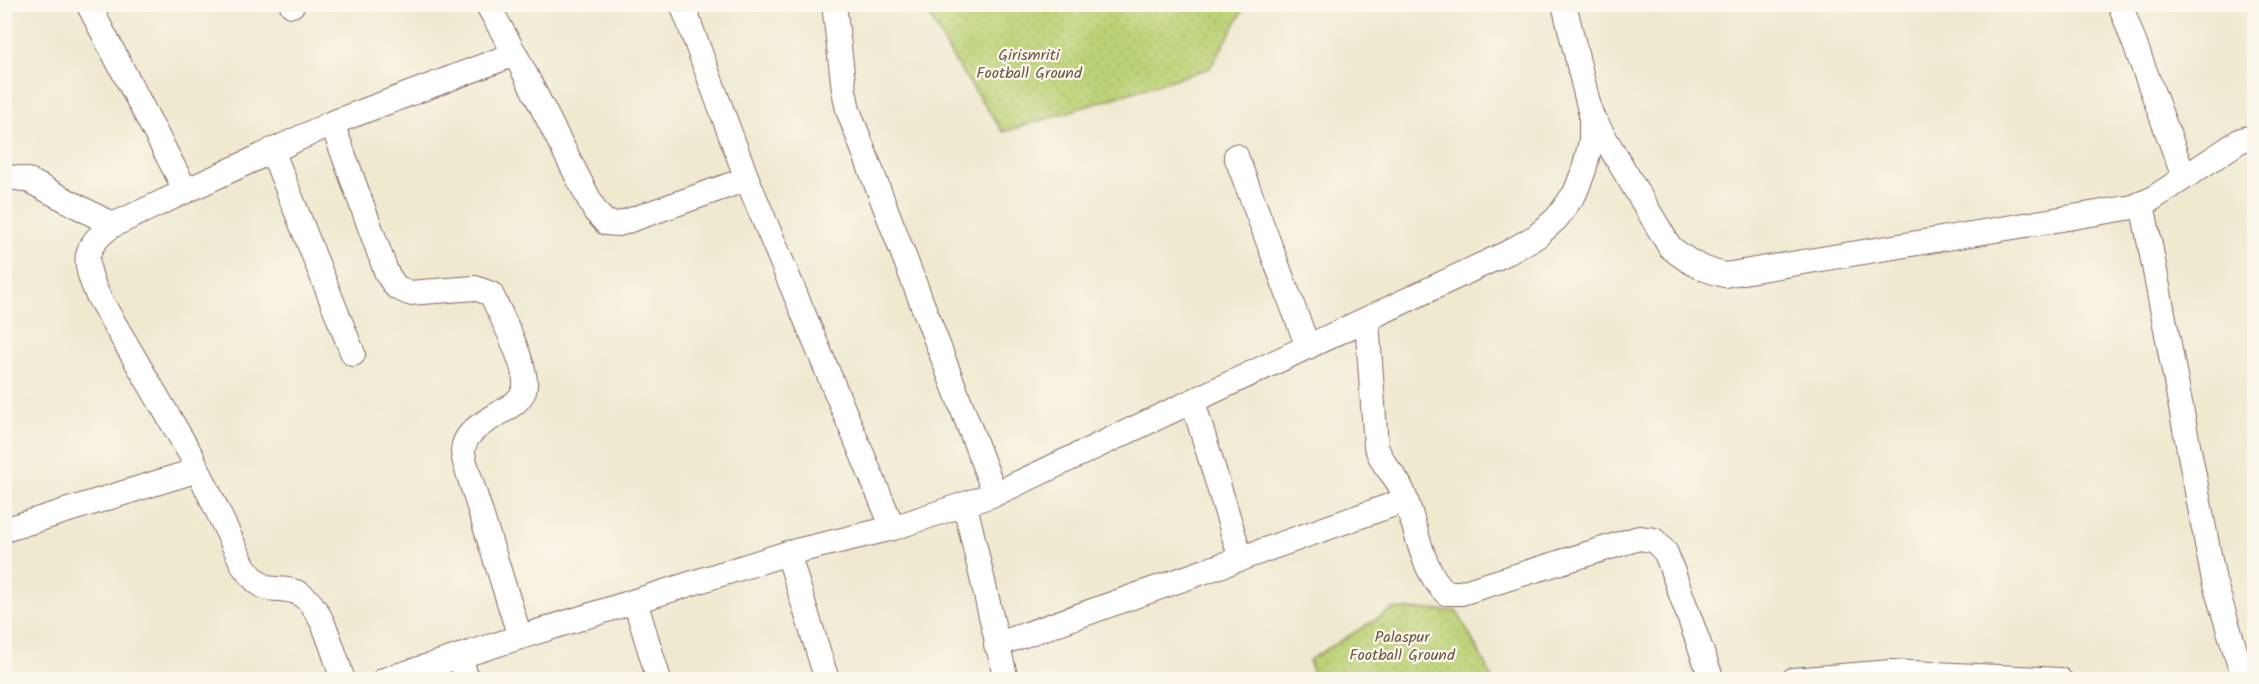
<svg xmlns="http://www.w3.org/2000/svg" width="2259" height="684" font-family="Kalam,sans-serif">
  <defs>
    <pattern id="park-dots" width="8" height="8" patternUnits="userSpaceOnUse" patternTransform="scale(1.5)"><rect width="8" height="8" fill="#bcd276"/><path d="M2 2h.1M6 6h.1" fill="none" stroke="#a3b466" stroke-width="1.8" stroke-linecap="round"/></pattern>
  </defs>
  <rect width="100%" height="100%" fill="#fbf7ec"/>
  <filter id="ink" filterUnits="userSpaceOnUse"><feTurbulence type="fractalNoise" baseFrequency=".0167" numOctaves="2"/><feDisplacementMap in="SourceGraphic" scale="12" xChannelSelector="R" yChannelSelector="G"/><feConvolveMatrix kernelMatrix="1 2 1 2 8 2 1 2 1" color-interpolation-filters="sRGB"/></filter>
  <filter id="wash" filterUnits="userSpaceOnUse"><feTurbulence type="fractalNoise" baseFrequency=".008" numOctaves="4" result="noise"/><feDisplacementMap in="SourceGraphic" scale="24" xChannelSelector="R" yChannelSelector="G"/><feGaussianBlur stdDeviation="1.35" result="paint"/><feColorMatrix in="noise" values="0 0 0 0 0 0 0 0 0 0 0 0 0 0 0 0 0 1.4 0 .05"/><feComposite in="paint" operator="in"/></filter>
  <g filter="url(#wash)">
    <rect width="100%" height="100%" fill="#efe9cf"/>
    <g fill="url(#park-dots)" stroke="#837850" stroke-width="1.5">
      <polygon points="924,5 1246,5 1210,68 1003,132 952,57"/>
      <polygon points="1393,609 1457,611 1493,679 1314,679 1309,660"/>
    </g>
  </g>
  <g filter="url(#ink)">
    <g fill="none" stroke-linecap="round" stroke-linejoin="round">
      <defs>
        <g id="street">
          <polyline points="88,4 186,191"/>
          <polyline points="487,4 515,54 595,211 606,223 619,224 747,179"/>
          <polyline points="682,4 747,179 893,528"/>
          <polyline points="834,4 844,90 848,110 995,494"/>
          <polyline points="2120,4 2184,177"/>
          <polyline points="292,5 293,4"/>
          <path d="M1591,115L1670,247C1688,262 1703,270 1725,275L2133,207L2152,199L2241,140L2254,137"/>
          <path d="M332,123L387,274L396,287L409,293L475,288L491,294C501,315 527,365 525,386C523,413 464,419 463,451C463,456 465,463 467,469L520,637"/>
          <polyline points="272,150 353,354"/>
          <polyline points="1236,156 1308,347"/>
          <polyline points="4,176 28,180 113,225"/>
          <polyline points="2142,203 2214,581 2244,680"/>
          <path d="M1367,320L1376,446C1378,452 1381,458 1384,463C1391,474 1397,478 1402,490C1417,524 1419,567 1446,593H1461L1639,538L1654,540L1666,553L1712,680"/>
          <polyline points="1193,402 1241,559"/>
          <polyline points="965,505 1006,680"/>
          <polyline points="4,530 198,470"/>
          <polyline points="788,553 827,680"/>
          <polyline points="635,601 659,680"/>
          <polyline points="996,645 1406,500"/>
          <polyline points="460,656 467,680"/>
          <path d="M343,680C334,655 323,607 300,594C290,588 279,590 268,588C257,585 251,575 244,567L191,455L98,296C83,261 81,248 113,225L332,123L515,54"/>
          <polyline points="384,680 788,553 893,528 995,494 1509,252 1537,236 1557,218 1575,193 1584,170 1591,141 1591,115 1564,4"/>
          <polyline points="1793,680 1891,672 2060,680"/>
        </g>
      </defs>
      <use href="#street" stroke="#846664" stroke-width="26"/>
      <use href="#street" stroke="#fff" stroke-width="24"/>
    </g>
  </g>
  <g text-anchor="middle" stroke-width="4.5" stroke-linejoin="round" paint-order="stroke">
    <g font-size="16" fill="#6c5542" stroke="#fbf7ec">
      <text x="1029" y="60">Girismriti<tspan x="1029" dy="18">Football Ground</tspan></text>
      <text x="1402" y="642">Palaspur<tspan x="1402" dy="18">Football Ground</tspan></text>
    </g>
  </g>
  <rect width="2259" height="684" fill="none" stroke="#fbf7ec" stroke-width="24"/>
</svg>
